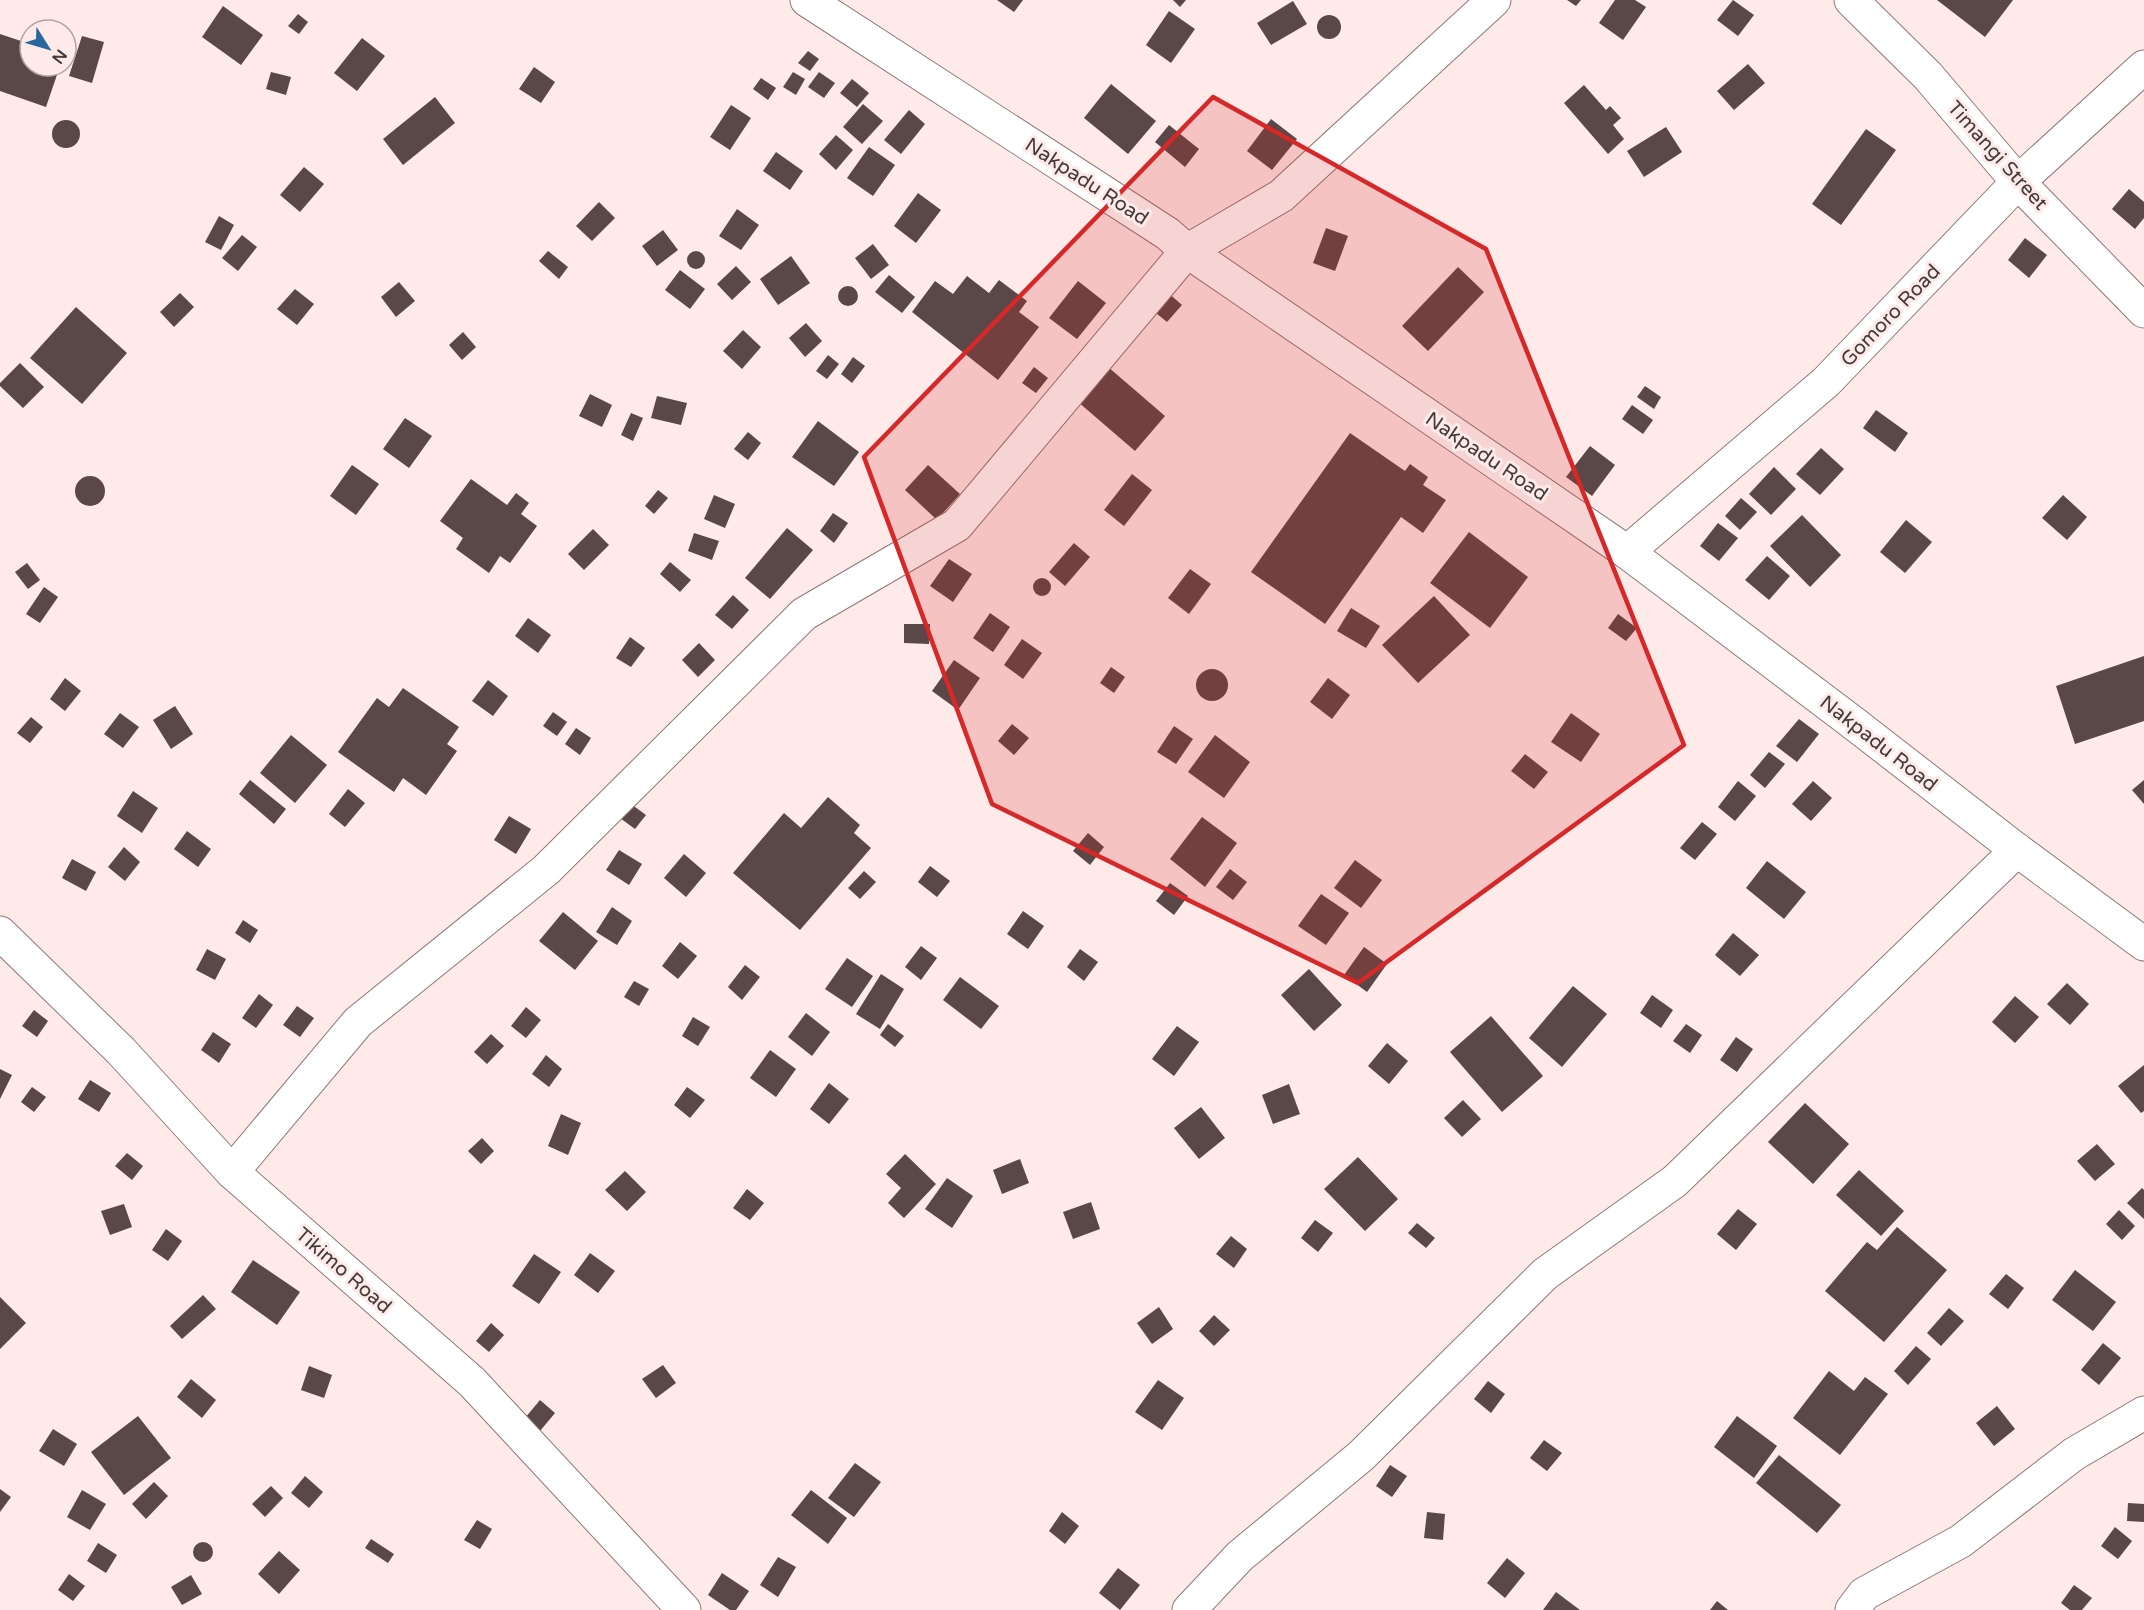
<svg xmlns="http://www.w3.org/2000/svg" width="2144" height="1610" font-family="'Varela Round',sans-serif">
  <rect width="100%" height="100%" fill="#fdeae9"/>
  <g fill="#5a4747">
    <polygon points="997,0 1023,0 1014,12"/>
    <polygon points="1173,0 1186,0 1180,7"/>
    <polygon points="1567,0 1581,0 1576,6"/>
    <polygon points="1615,0 1635,0 1646,7 1623,40 1599,23"/>
    <polygon points="1733,0 1754,15 1738,36 1717,20"/>
    <polygon points="1937,0 2013,0 1985,37"/>
    <polygon points="1293,1 1307,24 1271,45 1257,23"/>
    <polygon points="223,6 263,35 241,65 202,37"/>
    <polygon points="1169,11 1195,29 1171,63 1146,45"/>
    <polygon points="298,14 308,22 299,34 288,26"/>
    <circle cx="1329" cy="27" r="12"/>
    <polygon points="0,34 30,44 30,66 60,66 46,107 0,91"/>
    <polygon points="82,36 104,42 92,83 69,76"/>
    <polygon points="362,38 385,56 357,91 334,73"/>
    <polygon points="808,51 819,59 810,71 798,63"/>
    <polygon points="1748,64 1765,83 1734,110 1717,91"/>
    <polygon points="534,67 555,82 541,103 519,89"/>
    <polygon points="271,72 291,77 286,95 266,89"/>
    <polygon points="793,72 805,79 796,95 783,87"/>
    <polygon points="819,72 835,83 824,98 808,87"/>
    <polygon points="761,78 776,88 768,100 753,89"/>
    <polygon points="852,79 869,93 857,107 840,93"/>
    <polygon points="1111,84 1156,121 1128,154 1084,118"/>
    <polygon points="1584,85 1606,110 1610,106 1621,118 1613,125 1624,139 1608,154 1564,103"/>
    <polygon points="435,97 455,123 403,165 383,139"/>
    <polygon points="863,104 883,121 862,144 843,127"/>
    <polygon points="731,105 751,118 730,150 710,137"/>
    <polygon points="909,110 925,124 901,154 884,140"/>
    <polygon points="1271,119 1297,139 1272,170 1247,151"/>
    <circle cx="66" cy="134" r="14"/>
    <polygon points="1169,125 1199,149 1185,167 1155,142"/>
    <polygon points="1666,127 1682,152 1644,177 1627,151"/>
    <polygon points="1866,129 1896,150 1841,225 1812,204"/>
    <polygon points="836,135 853,150 836,170 819,154"/>
    <polygon points="869,147 895,165 873,196 847,178"/>
    <polygon points="776,152 803,171 790,190 763,171"/>
    <polygon points="304,167 324,184 300,212 280,195"/>
    <polygon points="2129,189 2144,202 2144,218 2135,229 2112,209"/>
    <polygon points="918,193 941,210 916,243 894,226"/>
    <polygon points="599,202 615,218 592,241 576,226"/>
    <polygon points="737,209 759,225 741,250 719,236"/>
    <polygon points="219,216 234,225 221,250 205,242"/>
    <polygon points="1326,228 1348,236 1335,271 1313,263"/>
    <polygon points="663,230 678,250 657,266 642,246"/>
    <polygon points="242,235 257,247 238,271 222,258"/>
    <polygon points="2025,238 2047,255 2029,278 2008,260"/>
    <polygon points="873,244 889,265 871,279 855,258"/>
    <polygon points="548,251 568,267 559,279 539,261"/>
    <circle cx="696" cy="260" r="9"/>
    <polygon points="791,256 810,283 778,305 760,279"/>
    <polygon points="736,266 751,282 732,300 717,284"/>
    <polygon points="1458,267 1484,292 1428,351 1402,326"/>
    <polygon points="680,270 705,289 690,309 665,290"/>
    <polygon points="889,275 915,297 902,313 875,292"/>
    <polygon points="967,276 989,293 999,280 1027,301 1019,312 1039,327 998,380 912,312 935,281 953,294"/>
    <polygon points="1078,281 1106,303 1077,339 1049,318"/>
    <polygon points="399,282 415,301 396,317 381,297"/>
    <circle cx="848" cy="296" r="10"/>
    <polygon points="295,289 314,304 297,325 277,309"/>
    <polygon points="1166,291 1182,305 1167,322 1151,309"/>
    <polygon points="180,293 194,307 174,327 160,312"/>
    <polygon points="76,307 127,353 82,404 30,358"/>
    <polygon points="806,323 822,341 805,357 789,338"/>
    <polygon points="743,330 761,347 742,369 723,351"/>
    <polygon points="463,332 476,347 462,360 449,345"/>
    <polygon points="828,355 839,364 827,379 816,371"/>
    <polygon points="853,357 865,366 852,383 841,374"/>
    <polygon points="1100,360 1165,416 1135,451 1070,395"/>
    <polygon points="20,363 44,387 23,408 0,386 0,383"/>
    <polygon points="1034,367 1048,378 1036,393 1022,383"/>
    <polygon points="1645,386 1661,397 1654,409 1637,397"/>
    <polygon points="590,394 612,405 602,427 579,416"/>
    <polygon points="657,396 687,403 681,425 651,418"/>
    <polygon points="1632,405 1653,420 1643,434 1622,419"/>
    <polygon points="1876,410 1908,433 1895,452 1863,428"/>
    <polygon points="631,413 643,418 633,441 621,435"/>
    <polygon points="405,418 432,436 409,468 383,449"/>
    <polygon points="818,421 859,452 834,486 792,457"/>
    <polygon points="748,432 761,443 748,460 734,449"/>
    <polygon points="1350,433 1405,471 1410,464 1428,477 1423,485 1446,500 1423,533 1401,517 1325,624 1251,572"/>
    <polygon points="1590,446 1615,465 1592,496 1566,477"/>
    <polygon points="1821,448 1844,469 1820,495 1796,474"/>
    <polygon points="352,465 379,484 356,515 330,496"/>
    <polygon points="928,465 960,494 937,520 905,490"/>
    <polygon points="1774,467 1796,489 1771,515 1749,494"/>
    <polygon points="1132,474 1152,490 1124,526 1104,510"/>
    <circle cx="90" cy="491" r="15"/>
    <polygon points="471,479 507,505 516,493 529,503 521,514 537,526 510,563 500,556 489,573 456,549 463,538 440,521"/>
    <polygon points="658,490 668,498 654,514 645,506"/>
    <polygon points="714,495 735,504 725,528 704,519"/>
    <polygon points="2063,495 2087,517 2067,540 2042,518"/>
    <polygon points="1741,498 1757,512 1740,530 1725,516"/>
    <polygon points="833,513 848,523 834,543 820,531"/>
    <polygon points="1802,515 1841,555 1810,587 1770,546"/>
    <polygon points="1906,520 1932,542 1905,573 1880,552"/>
    <polygon points="1718,523 1738,538 1719,561 1700,546"/>
    <polygon points="787,528 813,550 770,599 745,578"/>
    <polygon points="593,529 609,545 584,570 568,554"/>
    <polygon points="1469,532 1528,577 1490,628 1430,583"/>
    <polygon points="694,533 719,541 712,560 688,551"/>
    <polygon points="1074,543 1090,557 1065,586 1049,572"/>
    <polygon points="1767,556 1790,576 1769,600 1745,580"/>
    <polygon points="949,559 972,574 953,602 930,586"/>
    <polygon points="670,562 691,580 680,592 660,574"/>
    <polygon points="27,563 40,580 28,589 15,572"/>
    <polygon points="1190,569 1211,584 1189,614 1168,598"/>
    <circle cx="1042" cy="587" r="9"/>
    <polygon points="44,587 58,597 40,623 26,614"/>
    <polygon points="733,595 749,610 732,629 715,615"/>
    <polygon points="1434,596 1470,635 1418,683 1382,645"/>
    <polygon points="1351,608 1380,626 1366,648 1337,631"/>
    <polygon points="990,613 1010,627 993,652 973,638"/>
    <polygon points="1618,614 1637,628 1626,641 1608,628"/>
    <polygon points="528,618 551,635 538,653 515,636"/>
    <polygon points="904,624 930,624 929,644 904,643"/>
    <polygon points="630,637 645,648 631,667 616,658"/>
    <polygon points="1022,639 1042,653 1023,679 1004,665"/>
    <polygon points="699,643 715,660 698,677 682,660"/>
    <polygon points="2144,656 2144,721 2075,744 2056,686"/>
    <polygon points="954,660 980,678 958,710 932,691"/>
    <polygon points="1111,667 1125,677 1114,693 1100,683"/>
    <circle cx="1212" cy="685" r="16"/>
    <polygon points="65,678 81,691 65,711 50,699"/>
    <polygon points="1328,678 1350,695 1332,719 1310,702"/>
    <polygon points="488,680 508,696 493,716 472,701"/>
    <polygon points="403,688 459,727 447,744 457,751 426,795 403,778 394,792 338,752 377,698 389,707"/>
    <polygon points="175,706 193,734 171,749 153,720"/>
    <polygon points="553,712 567,722 557,736 543,726"/>
    <polygon points="120,713 139,727 123,748 104,734"/>
    <polygon points="1571,713 1600,734 1581,762 1551,742"/>
    <polygon points="31,717 43,727 30,743 17,733"/>
    <polygon points="1799,719 1819,734 1797,762 1776,746"/>
    <polygon points="1012,724 1029,738 1014,755 998,741"/>
    <polygon points="1174,726 1193,739 1176,764 1157,752"/>
    <polygon points="576,728 591,738 580,755 565,744"/>
    <polygon points="291,735 327,765 295,803 260,773"/>
    <polygon points="1215,735 1250,762 1224,798 1188,772"/>
    <polygon points="1769,752 1785,764 1765,788 1750,775"/>
    <polygon points="1525,754 1548,772 1534,789 1511,771"/>
    <polygon points="250,780 286,809 274,824 239,794"/>
    <polygon points="2144,780 2144,804 2132,790"/>
    <polygon points="1738,781 1756,796 1735,821 1718,807"/>
    <polygon points="1813,781 1832,798 1811,821 1792,804"/>
    <polygon points="348,789 365,803 345,827 329,814"/>
    <polygon points="133,791 158,808 142,833 117,816"/>
    <polygon points="828,797 860,825 854,833 871,848 800,930 733,873 784,813 801,828"/>
    <polygon points="631,804 646,815 635,829 620,818"/>
    <polygon points="509,816 531,829 516,854 494,840"/>
    <polygon points="1202,817 1237,843 1205,887 1170,859"/>
    <polygon points="1702,822 1717,834 1695,860 1680,848"/>
    <polygon points="187,831 211,849 198,867 174,849"/>
    <polygon points="1088,833 1104,847 1090,865 1073,851"/>
    <polygon points="124,847 140,862 125,881 108,867"/>
    <polygon points="619,850 642,864 629,885 606,870"/>
    <polygon points="684,854 706,873 686,897 664,878"/>
    <polygon points="72,859 96,872 86,891 62,878"/>
    <polygon points="1355,860 1382,880 1361,908 1334,888"/>
    <polygon points="1767,861 1806,892 1784,919 1746,888"/>
    <polygon points="930,866 950,881 937,897 918,882"/>
    <polygon points="1230,869 1247,882 1233,900 1216,887"/>
    <polygon points="864,871 876,882 860,899 848,888"/>
    <polygon points="1170,883 1188,896 1174,915 1156,901"/>
    <polygon points="1321,894 1349,913 1326,945 1298,926"/>
    <polygon points="612,907 632,921 617,945 596,932"/>
    <polygon points="1023,911 1044,926 1028,949 1007,934"/>
    <polygon points="563,912 598,941 575,970 539,941"/>
    <polygon points="243,920 258,930 250,943 235,933"/>
    <polygon points="1733,933 1759,955 1740,976 1715,955"/>
    <polygon points="680,942 697,956 678,979 662,966"/>
    <polygon points="921,946 937,958 921,980 905,967"/>
    <polygon points="1364,947 1387,964 1367,992 1344,975"/>
    <polygon points="207,949 226,959 215,980 196,970"/>
    <polygon points="1080,949 1098,962 1084,981 1067,967"/>
    <polygon points="847,958 873,976 852,1007 825,989"/>
    <polygon points="745,965 760,977 742,1000 728,987"/>
    <polygon points="1309,969 1342,1005 1314,1031 1281,995"/>
    <polygon points="881,974 904,989 880,1029 856,1014"/>
    <polygon points="960,977 999,1006 981,1029 943,1000"/>
    <polygon points="634,981 649,989 639,1006 624,997"/>
    <polygon points="2067,983 2089,1004 2070,1025 2047,1004"/>
    <polygon points="1573,986 1607,1014 1562,1067 1529,1038"/>
    <polygon points="259,994 273,1005 256,1028 242,1018"/>
    <polygon points="1652,995 1673,1010 1661,1028 1640,1013"/>
    <polygon points="2015,996 2039,1017 2015,1043 1992,1022"/>
    <polygon points="297,1006 314,1018 300,1037 283,1025"/>
    <polygon points="526,1007 541,1020 526,1038 511,1026"/>
    <polygon points="34,1010 48,1021 37,1037 22,1026"/>
    <polygon points="806,1013 830,1032 812,1056 788,1037"/>
    <polygon points="1491,1016 1543,1076 1502,1112 1450,1052"/>
    <polygon points="693,1017 710,1027 698,1046 682,1036"/>
    <polygon points="888,1024 904,1036 895,1047 880,1035"/>
    <polygon points="1686,1024 1702,1035 1690,1053 1673,1041"/>
    <polygon points="1177,1026 1199,1042 1174,1076 1152,1059"/>
    <polygon points="213,1032 231,1044 219,1063 201,1050"/>
    <polygon points="491,1034 504,1046 487,1064 474,1052"/>
    <polygon points="1736,1037 1753,1049 1737,1072 1720,1060"/>
    <polygon points="1387,1043 1408,1061 1389,1084 1368,1066"/>
    <polygon points="770,1050 796,1069 776,1097 750,1078"/>
    <polygon points="546,1055 562,1069 549,1087 532,1074"/>
    <polygon points="2144,1065 2144,1111 2141,1113 2118,1086"/>
    <polygon points="0,1069 12,1075 0,1099"/>
    <polygon points="90,1080 111,1093 99,1112 78,1099"/>
    <polygon points="829,1083 849,1099 829,1124 810,1109"/>
    <polygon points="1289,1084 1300,1114 1273,1124 1262,1095"/>
    <polygon points="32,1087 46,1097 34,1112 21,1102"/>
    <polygon points="687,1087 705,1100 690,1118 674,1105"/>
    <polygon points="1463,1100 1481,1119 1462,1137 1444,1118"/>
    <polygon points="1805,1103 1849,1144 1813,1184 1768,1142"/>
    <polygon points="1201,1107 1225,1138 1199,1159 1174,1128"/>
    <polygon points="561,1114 581,1123 568,1155 548,1146"/>
    <polygon points="482,1138 494,1151 481,1164 468,1151"/>
    <polygon points="2097,1144 2115,1164 2095,1181 2077,1161"/>
    <polygon points="127,1153 143,1166 132,1180 115,1166"/>
    <polygon points="905,1154 936,1184 904,1218 888,1203 901,1188 886,1174"/>
    <polygon points="1358,1157 1398,1199 1365,1231 1324,1189"/>
    <polygon points="1020,1159 1029,1183 1002,1194 993,1170"/>
    <polygon points="1859,1170 1904,1211 1881,1236 1836,1195"/>
    <polygon points="625,1171 646,1192 627,1211 605,1190"/>
    <polygon points="947,1178 973,1196 952,1228 925,1209"/>
    <polygon points="2142,1188 2144,1190 2144,1219 2127,1203"/>
    <polygon points="747,1189 764,1203 750,1220 733,1208"/>
    <polygon points="1091,1202 1100,1229 1073,1239 1063,1212"/>
    <polygon points="124,1204 132,1227 110,1235 101,1211"/>
    <polygon points="1738,1209 1757,1224 1736,1250 1717,1234"/>
    <polygon points="2119,1210 2135,1226 2122,1240 2106,1224"/>
    <polygon points="1315,1220 1333,1233 1318,1252 1301,1238"/>
    <polygon points="1417,1223 1435,1238 1426,1248 1408,1233"/>
    <polygon points="1897,1227 1947,1270 1884,1342 1825,1291 1867,1242 1877,1250"/>
    <polygon points="166,1229 182,1241 168,1261 152,1250"/>
    <polygon points="1231,1236 1247,1249 1234,1268 1216,1254"/>
    <polygon points="590,1253 615,1271 598,1293 574,1275"/>
    <polygon points="534,1254 561,1272 539,1304 512,1286"/>
    <polygon points="253,1260 300,1292 277,1325 231,1292"/>
    <polygon points="2075,1270 2116,1302 2093,1331 2052,1300"/>
    <polygon points="2006,1274 2024,1288 2008,1309 1989,1294"/>
    <polygon points="203,1295 216,1309 182,1339 170,1326"/>
    <polygon points="0,1297 26,1323 0,1349"/>
    <polygon points="1159,1307 1173,1329 1152,1344 1137,1323"/>
    <polygon points="1949,1308 1964,1321 1941,1346 1927,1333"/>
    <polygon points="1214,1315 1230,1330 1214,1346 1199,1331"/>
    <polygon points="491,1323 504,1335 489,1352 476,1341"/>
    <polygon points="2103,1343 2121,1358 2099,1385 2081,1370"/>
    <polygon points="1916,1346 1931,1359 1908,1385 1894,1371"/>
    <polygon points="663,1365 676,1383 656,1398 642,1379"/>
    <polygon points="309,1366 332,1375 324,1398 301,1390"/>
    <polygon points="1829,1371 1854,1391 1865,1377 1888,1394 1840,1455 1793,1418"/>
    <polygon points="191,1379 216,1400 202,1418 177,1397"/>
    <polygon points="1158,1380 1184,1398 1162,1430 1135,1412"/>
    <polygon points="1488,1381 1505,1394 1491,1413 1474,1399"/>
    <polygon points="540,1400 555,1413 540,1431 525,1418"/>
    <polygon points="1997,1406 2015,1429 1994,1446 1976,1423"/>
    <polygon points="138,1416 171,1458 124,1495 91,1452"/>
    <polygon points="1737,1416 1777,1446 1754,1478 1714,1447"/>
    <polygon points="53,1429 77,1444 64,1466 39,1451"/>
    <polygon points="1544,1440 1562,1453 1547,1471 1530,1458"/>
    <polygon points="1779,1455 1841,1505 1817,1533 1756,1483"/>
    <polygon points="855,1463 881,1482 854,1517 828,1498"/>
    <polygon points="1390,1465 1407,1476 1392,1497 1376,1486"/>
    <polygon points="305,1476 323,1492 309,1508 291,1493"/>
    <polygon points="154,1482 168,1496 146,1519 132,1504"/>
    <polygon points="271,1486 283,1498 265,1517 252,1504"/>
    <polygon points="0,1489 11,1497 0,1512"/>
    <polygon points="82,1490 106,1504 90,1530 67,1517"/>
    <polygon points="811,1490 847,1518 828,1544 791,1515"/>
    <polygon points="2128,1503 2144,1504 2144,1522 2127,1521"/>
    <polygon points="1062,1512 1079,1526 1065,1544 1049,1531"/>
    <polygon points="1427,1512 1445,1514 1443,1540 1424,1538"/>
    <polygon points="477,1520 492,1529 480,1549 464,1540"/>
    <polygon points="2115,1527 2132,1541 2118,1559 2101,1546"/>
    <polygon points="371,1539 394,1554 388,1563 365,1548"/>
    <circle cx="203" cy="1552" r="10"/>
    <polygon points="98,1543 117,1555 106,1573 87,1561"/>
    <polygon points="279,1551 300,1570 279,1594 258,1574"/>
    <polygon points="778,1557 796,1567 778,1597 760,1585"/>
    <polygon points="1507,1558 1525,1573 1505,1598 1487,1583"/>
    <polygon points="1118,1568 1140,1585 1120,1610 1099,1593"/>
    <polygon points="722,1573 749,1591 736,1610 730,1610 708,1595"/>
    <polygon points="69,1574 85,1586 73,1601 58,1590"/>
    <polygon points="191,1575 202,1594 182,1605 171,1587"/>
    <polygon points="2074,1585 2092,1598 2082,1610 2070,1610 2061,1603"/>
    <polygon points="1556,1592 1580,1610 1543,1610"/>
    <polygon points="1717,1601 1728,1610 1710,1610"/>
  </g>
  <g fill="none" stroke-linecap="round" stroke-linejoin="round">
    <defs>
      <g id="minor">
        <polyline points="1851,0 1928,76 2018,182 2144,311"/>
        <polyline points="1627,552 1826,382 2018,182 2144,67"/>
        <polyline points="0,933 121,1051 232,1172 472,1382 684,1610"/>
        <polyline points="232,1172 358,1022 546,870 804,614 957,525 1187,251 1281,196 1494,0"/>
        <polyline points="1189,1610 1240,1556 1361,1456 1545,1274 1675,1181 2017,850"/>
        <polyline points="1852,1610 1864,1594 1961,1541 2074,1454 2144,1413"/>
      </g>
      <polyline id="tertiary" points="807,0 1168,234 1187,251 1627,552 1852,722 2017,850 2144,944"/>
    </defs>
    <use href="#minor" stroke="#8e7978" stroke-width="35"/>
    <use href="#tertiary" stroke="#8e7978" stroke-width="35"/>
    <use href="#minor" stroke="#fff" stroke-width="33"/>
    <use href="#tertiary" stroke="#fff" stroke-width="33"/>
  </g>
  <path fill="#d62828" fill-opacity="0.2" stroke="#d62828" stroke-width="4.5" stroke-linejoin="round" d="M1213,97L1486,249L1684,745L1358,983L992,804L864,457Z"/>
  <g text-anchor="middle" stroke-width="6" stroke-linejoin="round" paint-order="stroke">
    <g font-size="20" fill="#433a3a" stroke="#fdeae9">
      <text transform="translate(1998 155) rotate(48)" y="7">Timangi Street</text>
      <text transform="translate(1087 181) rotate(33)" y="7">Nakpadu Road</text>
      <text transform="translate(1890 315) rotate(-46)" y="7">Gomoro Road</text>
      <text transform="translate(1487 456) rotate(34)" y="7">Nakpadu Road</text>
      <text transform="translate(1879 743) rotate(38)" y="7">Nakpadu Road</text>
      <text transform="translate(344 1270) rotate(41)" y="7">Tikimo Road</text>
    </g>
  </g>
  <g transform="translate(48 48) rotate(127)"><circle r="28" fill="#fdeae9" stroke="#b3a4a3" stroke-width="1.5"/>
  <path d="M0-4.5L10 22L0 15L-10 22Z" fill="#28689e"/>
  <text y="-9" font-size="16" font-weight="bold" text-anchor="middle" fill="#433a3a">N</text>
  </g>
</svg>
